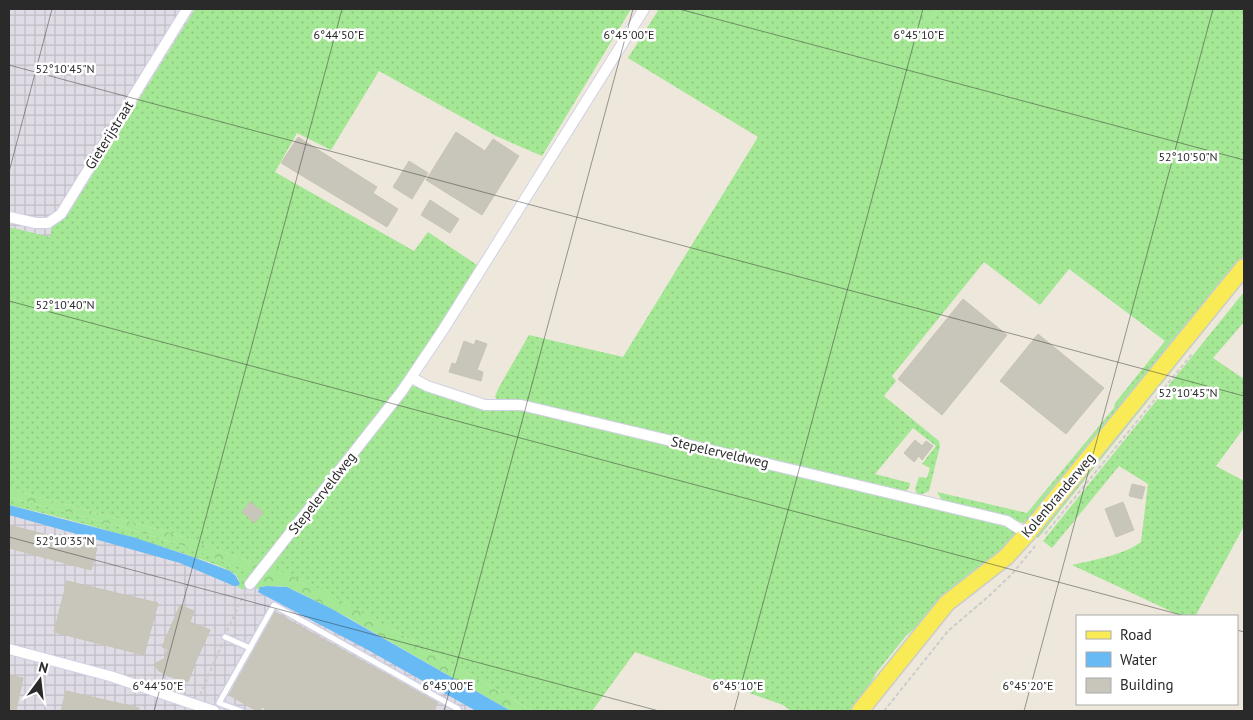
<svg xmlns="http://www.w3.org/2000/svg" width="1253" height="720" font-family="'PT Sans',sans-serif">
  <defs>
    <pattern id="industrial-grid" width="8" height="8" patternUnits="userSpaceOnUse" patternTransform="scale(1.25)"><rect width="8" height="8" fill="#e0dce5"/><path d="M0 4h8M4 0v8" fill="none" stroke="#c0bdc5"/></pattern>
    <pattern id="grass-dots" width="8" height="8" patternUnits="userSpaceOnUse" patternTransform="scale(1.25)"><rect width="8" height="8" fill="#a4e794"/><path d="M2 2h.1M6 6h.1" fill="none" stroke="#8dc680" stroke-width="1.8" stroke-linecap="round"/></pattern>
    <pattern id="forest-crowns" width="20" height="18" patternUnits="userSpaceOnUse" patternTransform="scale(1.25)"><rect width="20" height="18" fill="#a4e794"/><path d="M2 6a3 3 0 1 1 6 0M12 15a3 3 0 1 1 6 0" fill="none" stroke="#8dc680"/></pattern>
  </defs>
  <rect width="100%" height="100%" fill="#ede8db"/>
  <g fill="url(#industrial-grid)">
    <polygon points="9,9 233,9 76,272 9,255"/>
    <polygon points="9,509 187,560 337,619 487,711 9,711"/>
  </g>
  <g fill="url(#grass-dots)">
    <polygon points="195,9 631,9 542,156 496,136 379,71 331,150 297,133 275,172 414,251 428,232 477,265 413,368 259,565 175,534 9,489 9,227 50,237 52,226 67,216"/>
    <polygon points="659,9 925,9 913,26 923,31 938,9 1244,9 1244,256 1194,320 1025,523 943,502 937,492 1027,513 1114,408 1115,403 1165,341 1069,269 1040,305 984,262 892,376 896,381 884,396 939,441 940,446 929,491 918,496 915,489 919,477 927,478 930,468 922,464 936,446 913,428 875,474 910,483 909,488 904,493 498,400 495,397 498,389 529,335 623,357 758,137 628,58"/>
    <polygon points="1244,275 1244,281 1038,538 1037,537 1037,532"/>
    <path d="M1244,292V322L1213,358L1244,379V428L1216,466L1244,481V526L1196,615L1194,616H1181L1072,565C1093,560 1124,555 1141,542L1148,484L1119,466L1052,548L1043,541Z"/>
    <polygon points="410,385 476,406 513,408 1011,527 1015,533 1015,538 906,636 876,673 862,700 853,711 791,711 783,705 635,652 592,711 533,711 390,628 269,566"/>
    <path d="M9,497C72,514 136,529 198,551C214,556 240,572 256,568V570L243,590L237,586L239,585C239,581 239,578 236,575C225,566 193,557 179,552C123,534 66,518 9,505Z"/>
  </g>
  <g fill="url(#forest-crowns)">
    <polygon points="925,9 938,9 923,31 918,30 913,26"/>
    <path d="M9,489L175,534L259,565L256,568C240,573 213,556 198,551C136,529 72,514 9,497Z"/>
    <polygon points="269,566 314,586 390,628 533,711 511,711 347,617 294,590 281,586 263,586 259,589 252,587"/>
  </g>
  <g fill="#68baf5">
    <polygon points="9,505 136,538 193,557 230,571 236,576 240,584 237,586 234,586 180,563 9,515"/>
    <polygon points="267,586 287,587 332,609 511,711 476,711 368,650 258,592 260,587"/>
  </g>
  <g fill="#c8c5bb" stroke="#c8c4b5">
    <polygon points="456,132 485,151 493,139 519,156 482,215 426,180"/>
    <polygon points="298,137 377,187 373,193 398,209 387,227 281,163"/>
    <polygon points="409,161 428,173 412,199 393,187"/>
    <polygon points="430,200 459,219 450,233 421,215"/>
    <polygon points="963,299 1007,335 942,415 898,379"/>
    <polygon points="1038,334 1104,388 1066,434 1000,381"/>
    <polygon points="476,340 487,344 477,370 483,372 481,381 449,372 452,363 456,364 464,341 474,345"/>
    <polygon points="915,440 922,446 926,441 933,446 922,460 919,456 914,462 904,453"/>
    <polygon points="1132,484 1145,487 1142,499 1129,496"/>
    <polygon points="250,502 263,512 255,523 242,512"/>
    <polygon points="1123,502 1134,530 1116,537 1105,509"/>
    <polygon points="9,525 97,548 91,570 9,548"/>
    <polygon points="67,581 158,603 144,655 54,632"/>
    <polygon points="180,605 194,611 190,622 210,630 196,661 188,682 168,676 159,671 154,664 164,659 168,649 162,647"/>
    <polygon points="275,612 438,703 433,711 270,711 262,707 260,711 257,711 229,695"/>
    <polygon points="9,675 23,678 16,711 9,711"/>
    <polygon points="66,691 139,708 139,711 61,711"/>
  </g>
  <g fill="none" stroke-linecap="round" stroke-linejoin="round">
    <defs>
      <g id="service">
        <polyline points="225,637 250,648"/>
        <polyline points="241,711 219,703 274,605 458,709 459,711"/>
      </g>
      <g id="minor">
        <polyline points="9,217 36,223 48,223 61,214 187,9"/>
        <polyline points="412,378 427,386 485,405 521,405 1007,521 1027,534"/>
        <polyline points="250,584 402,391 443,330 644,9"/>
        <polyline points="9,649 110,676 214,711"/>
      </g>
      <polyline id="primary" points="860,711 947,603 1006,557 1027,534 1244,267"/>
    </defs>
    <use href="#service" stroke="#d0d1e4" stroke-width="8"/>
    <use href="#minor" stroke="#d0d1e4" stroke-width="12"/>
    <use href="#primary" stroke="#ccc" stroke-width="19"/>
    <g stroke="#ccc" stroke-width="2" stroke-dasharray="4 2.5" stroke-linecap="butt">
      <polyline points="1045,534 1192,354"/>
      <polyline points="227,631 245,592"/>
      <polyline points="200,695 223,642"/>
      <polyline points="884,711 948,631 989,596 1012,574 1035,546"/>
    </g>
    <use href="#service" stroke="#fff" stroke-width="5"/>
    <use href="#minor" stroke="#fff" stroke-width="10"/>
    <use href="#primary" stroke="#f8eb55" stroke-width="16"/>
  </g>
  <path fill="none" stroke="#2a2a2a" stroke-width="1" stroke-opacity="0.45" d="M679,9L1244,160M9,65L1244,396M9,172L52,9M9,301L1185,616M9,537L659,711M1237,630L1244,632M154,711L342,9M444,711L633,9M734,711L923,9M1024,711L1213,9"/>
  <g text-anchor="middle" stroke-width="5" stroke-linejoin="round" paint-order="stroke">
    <g font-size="14" fill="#2a2a2a" stroke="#fff">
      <text transform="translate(109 135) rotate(-58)" y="5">Gieterijstraat</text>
      <text transform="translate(720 452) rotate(13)" y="5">Stepelerveldweg</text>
      <text transform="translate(322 493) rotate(-52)" y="5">Stepelerveldweg</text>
      <text transform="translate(1058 495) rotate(-50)" y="5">Kolenbranderweg</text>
    </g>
  </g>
  <g font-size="12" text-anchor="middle" fill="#2a2a2a" stroke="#fff" stroke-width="5" stroke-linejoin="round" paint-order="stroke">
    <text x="339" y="39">6°44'50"E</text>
    <text x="629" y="39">6°45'00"E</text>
    <text x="919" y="39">6°45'10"E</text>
    <text x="65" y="73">52°10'45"N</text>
    <text x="1188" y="161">52°10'50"N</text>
    <text x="65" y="309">52°10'40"N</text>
    <text x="1188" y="397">52°10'45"N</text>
    <text x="65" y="545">52°10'35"N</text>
    <text x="158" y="690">6°44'50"E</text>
    <text x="448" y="690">6°45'00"E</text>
    <text x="738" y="690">6°45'10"E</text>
    <text x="1028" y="690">6°45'20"E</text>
  </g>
  <rect width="1253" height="720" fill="none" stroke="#2a2a2a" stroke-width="20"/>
  <rect x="1076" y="615" width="162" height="90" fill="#ffffff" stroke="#aaaaaa"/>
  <rect x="1086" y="631" width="25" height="8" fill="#f8eb55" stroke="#aaaaaa"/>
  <text x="1120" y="640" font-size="15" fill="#2a2a2a">Road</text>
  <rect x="1086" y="652" width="25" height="15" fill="#68baf5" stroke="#aaaaaa"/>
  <text x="1120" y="665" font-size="15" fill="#2a2a2a">Water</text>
  <rect x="1086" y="678" width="25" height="15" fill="#c8c5bb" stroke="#aaaaaa"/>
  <text x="1120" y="690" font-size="15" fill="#2a2a2a">Building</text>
  <g transform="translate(40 680) rotate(15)" stroke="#ffffff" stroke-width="4" paint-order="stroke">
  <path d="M0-4L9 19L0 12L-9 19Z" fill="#2a2a2a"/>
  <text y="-8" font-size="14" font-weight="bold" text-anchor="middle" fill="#2a2a2a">N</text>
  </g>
</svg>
